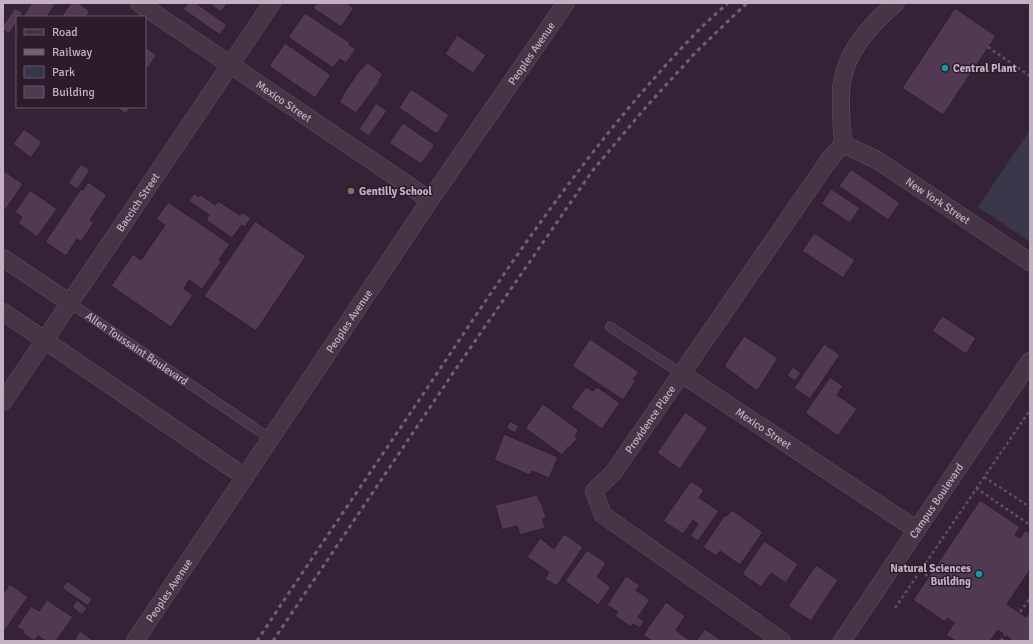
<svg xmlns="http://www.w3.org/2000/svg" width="1033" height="644" font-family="Signika,sans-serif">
  <rect width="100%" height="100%" fill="#352236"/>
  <polygon fill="#3a374b" points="1030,130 1030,242 978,207"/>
  <g fill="#513952" stroke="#2d1d2d">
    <polygon points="32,3 56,3 47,17 22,17"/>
    <polygon points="71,3 78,3 90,11 86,17 61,17"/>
    <polygon points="188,3 196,3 227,25 220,35 183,9"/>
    <polygon points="208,3 231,3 230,6 227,4 221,12"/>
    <polygon points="317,3 346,3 354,8 341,27 313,8"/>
    <polygon points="15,8 23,13 20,17 17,17 17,22 9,34 3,30 3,25"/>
    <polygon points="955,8 996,36 943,115 902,88"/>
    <polygon points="305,13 350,43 349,45 356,49 346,63 340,59 333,68 288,37"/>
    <polygon points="457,35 486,55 473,73 445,54"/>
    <polygon points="285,43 331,75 315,98 269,66"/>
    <polygon points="145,47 157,55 145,72"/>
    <polygon points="367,62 383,74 379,80 380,81 356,113 339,102 343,97 342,96 361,68 362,69"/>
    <polygon points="411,89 449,115 437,134 399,108"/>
    <polygon points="376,103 387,111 369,136 359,129"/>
    <polygon points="117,107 130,107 126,114"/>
    <polygon points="403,123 435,145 421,164 389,143"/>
    <polygon points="24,129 42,142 31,158 13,144"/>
    <polygon points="81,164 90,170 77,189 68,183"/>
    <polygon points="851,169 900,203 888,220 839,186"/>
    <polygon points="4,171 23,184 4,212 3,173"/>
    <polygon points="88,182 107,195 90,220 94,222 81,242 77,239 66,256 45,242 81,189 83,190"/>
    <polygon points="831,189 860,208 850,223 821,204"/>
    <polygon points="30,190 57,209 37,237 18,223 22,217 15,212"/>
    <polygon points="194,193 199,197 201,195 215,205 218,201 240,215 242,212 251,218 245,227 242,225 232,238 206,220 209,215 189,201"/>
    <polygon points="168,202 230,244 219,260 221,262 202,289 189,280 184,289 193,295 171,327 111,286 133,254 141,260 165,225 156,219"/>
    <polygon points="255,221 306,256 256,331 204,296"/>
    <polygon points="814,233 855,260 843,278 802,251"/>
    <polygon points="942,316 976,338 966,354 932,331"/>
    <polygon points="744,336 778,358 757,391 724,366"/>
    <polygon points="590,339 639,372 633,379 636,381 623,400 572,366"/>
    <polygon points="824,344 840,355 810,399 794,388"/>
    <polygon points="793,367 801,373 795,381 787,375"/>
    <polygon points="830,377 843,386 837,395 857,409 838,436 805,413"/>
    <polygon points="586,387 593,391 597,387 620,403 602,429 571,407"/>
    <polygon points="543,404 579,430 575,436 577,438 569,448 568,447 562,455 525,428"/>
    <polygon points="685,412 708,428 680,469 657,453"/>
    <polygon points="510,421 519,426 515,433 506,428"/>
    <polygon points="504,434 558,457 549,478 532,471 530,475 494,460"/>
    <polygon points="691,481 704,490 699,498 719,511 698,541 690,536 698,524 693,520 683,534 663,521"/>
    <polygon points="537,495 540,502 541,501 546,518 543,519 545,528 520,535 517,526 502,530 495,505"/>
    <polygon points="980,500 1020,527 1015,535 1020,538 1025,530 1030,533 1030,570 1007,604 1026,617 1030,611 1030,641 1010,641 1011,639 998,630 990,641 956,641 946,635 954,623 947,618 945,622 913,600"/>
    <polygon points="732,510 763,532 740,565 720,551 716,556 703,547 725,515 727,516"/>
    <polygon points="564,534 583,547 557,586 545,579 549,572 527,557 540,538 554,549"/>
    <polygon points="764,541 798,564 786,583 771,573 761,587 742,574"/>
    <polygon points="587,550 606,563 597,577 611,587 598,605 565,581"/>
    <polygon points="816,565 838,580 811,621 788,606"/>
    <polygon points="626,576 640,585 636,590 650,600 638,617 644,621 640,628 633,624 631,627 615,616 618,612 607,605"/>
    <polygon points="67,581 92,599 88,606 62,588"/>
    <polygon points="10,584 28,597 5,630 3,629 3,594"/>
    <polygon points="47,600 73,617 56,641 46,641 38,636 34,641 23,633 24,631 17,627 31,606 39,611"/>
    <polygon points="77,600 87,608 82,615 72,607"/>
    <polygon points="666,602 685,616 676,630 690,641 652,641 643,635"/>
    <polygon points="705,629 722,641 696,641"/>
    <polygon points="80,631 94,641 74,641"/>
  </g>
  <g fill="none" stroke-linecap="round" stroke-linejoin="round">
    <defs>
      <g id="service">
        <path id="s1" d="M70,303L271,439"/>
        <polyline points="610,327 682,374"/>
      </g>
      <g id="minor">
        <path id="s2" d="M139,3L430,200"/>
        <path id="s3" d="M843,144L877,160L1030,262"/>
        <path d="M843,144C842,124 839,103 842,82C847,50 872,23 896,3"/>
        <polyline points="3,258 70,303"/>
        <polyline points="3,312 245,477"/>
        <path id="s4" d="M682,374L917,530"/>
        <path id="s5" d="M3,402L272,3"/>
        <path id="s6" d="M135,641L430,200L566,3"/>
        <path id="s7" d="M782,641L603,515L594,491L613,473L829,160L843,144"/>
        <path id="s8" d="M842,641L1030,361"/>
      </g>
    </defs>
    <use href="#service" stroke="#645364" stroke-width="10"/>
    <use href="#minor" stroke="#645364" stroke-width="18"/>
    <g stroke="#5c5164" stroke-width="2.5" stroke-dasharray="3 3" stroke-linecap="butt">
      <polyline points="988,47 1030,76"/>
      <polyline points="984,477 1030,507"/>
      <polyline points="976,488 1030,525"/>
      <polyline points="920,571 929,577"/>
      <polyline points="895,608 1030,410"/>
      <polyline points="1020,612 1030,598"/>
      <polyline points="1001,641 1005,635"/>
    </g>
    <use href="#service" stroke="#463547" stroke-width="9"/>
    <use href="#minor" stroke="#463547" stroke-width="17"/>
    <g stroke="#745e74" stroke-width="3" stroke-dasharray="4 4" stroke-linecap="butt">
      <path d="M257,641C317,550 379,460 440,369C517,253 596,137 693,36C704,24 716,14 728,3"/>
      <polyline points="273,641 453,373 593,170 646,107 697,51 747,3"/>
    </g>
  </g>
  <g fill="#0f9aa8" stroke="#2b1b2b" stroke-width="1.5">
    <circle cx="945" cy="68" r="4"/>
    <circle cx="979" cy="574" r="4"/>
  </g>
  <circle fill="#8d6e63" stroke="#2b1b2b" stroke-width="1.5" cx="351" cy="191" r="4"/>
  <g text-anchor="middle" stroke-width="3" stroke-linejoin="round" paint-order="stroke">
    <g font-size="11" fill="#c3b0c3" stroke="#2b1b2b">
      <text dy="4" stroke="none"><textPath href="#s6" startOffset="709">Peoples Avenue</textPath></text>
      <text dy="4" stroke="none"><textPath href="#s2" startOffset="175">Mexico Street</textPath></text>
      <text dy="4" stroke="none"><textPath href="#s3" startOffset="111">New York Street</textPath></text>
      <text dy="4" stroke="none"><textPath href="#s5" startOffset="241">Baccich Street</textPath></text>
      <text dy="4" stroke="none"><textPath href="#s6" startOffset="385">Peoples Avenue</textPath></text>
      <text dy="4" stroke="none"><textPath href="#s1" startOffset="81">Allen Toussaint Boulevard</textPath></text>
      <text dy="4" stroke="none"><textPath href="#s7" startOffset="336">Providence Place</textPath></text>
      <text dy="4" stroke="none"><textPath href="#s4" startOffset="98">Mexico Street</textPath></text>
      <text dy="4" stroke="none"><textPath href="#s8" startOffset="169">Campus Boulevard</textPath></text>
      <text dy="4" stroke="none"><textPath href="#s6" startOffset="61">Peoples Avenue</textPath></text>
    </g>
    <g font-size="11" font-weight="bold" fill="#c3b0c3" stroke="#2b1b2b" text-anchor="start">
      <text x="953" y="72">Central Plant</text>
      <text x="359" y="195">Gentilly School</text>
      <text x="971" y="572" text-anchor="end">Natural Sciences<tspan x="971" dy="13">Building</tspan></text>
    </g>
  </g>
  <rect width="1033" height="644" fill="none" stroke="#c3b0c3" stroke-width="8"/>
  <rect x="16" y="16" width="130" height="92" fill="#2b1b2b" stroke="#685768"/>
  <rect x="24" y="29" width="20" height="6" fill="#463547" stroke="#685768"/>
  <text x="52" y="36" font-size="12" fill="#c3b0c3">Road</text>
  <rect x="24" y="49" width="20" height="6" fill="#745e74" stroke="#685768"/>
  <text x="52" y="56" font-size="12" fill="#c3b0c3">Railway</text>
  <rect x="24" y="66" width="20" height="12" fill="#3a374b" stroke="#685768"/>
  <text x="52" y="76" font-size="12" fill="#c3b0c3">Park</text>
  <rect x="24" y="86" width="20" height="12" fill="#513952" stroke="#685768"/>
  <text x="52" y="96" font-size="12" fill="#c3b0c3">Building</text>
</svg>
